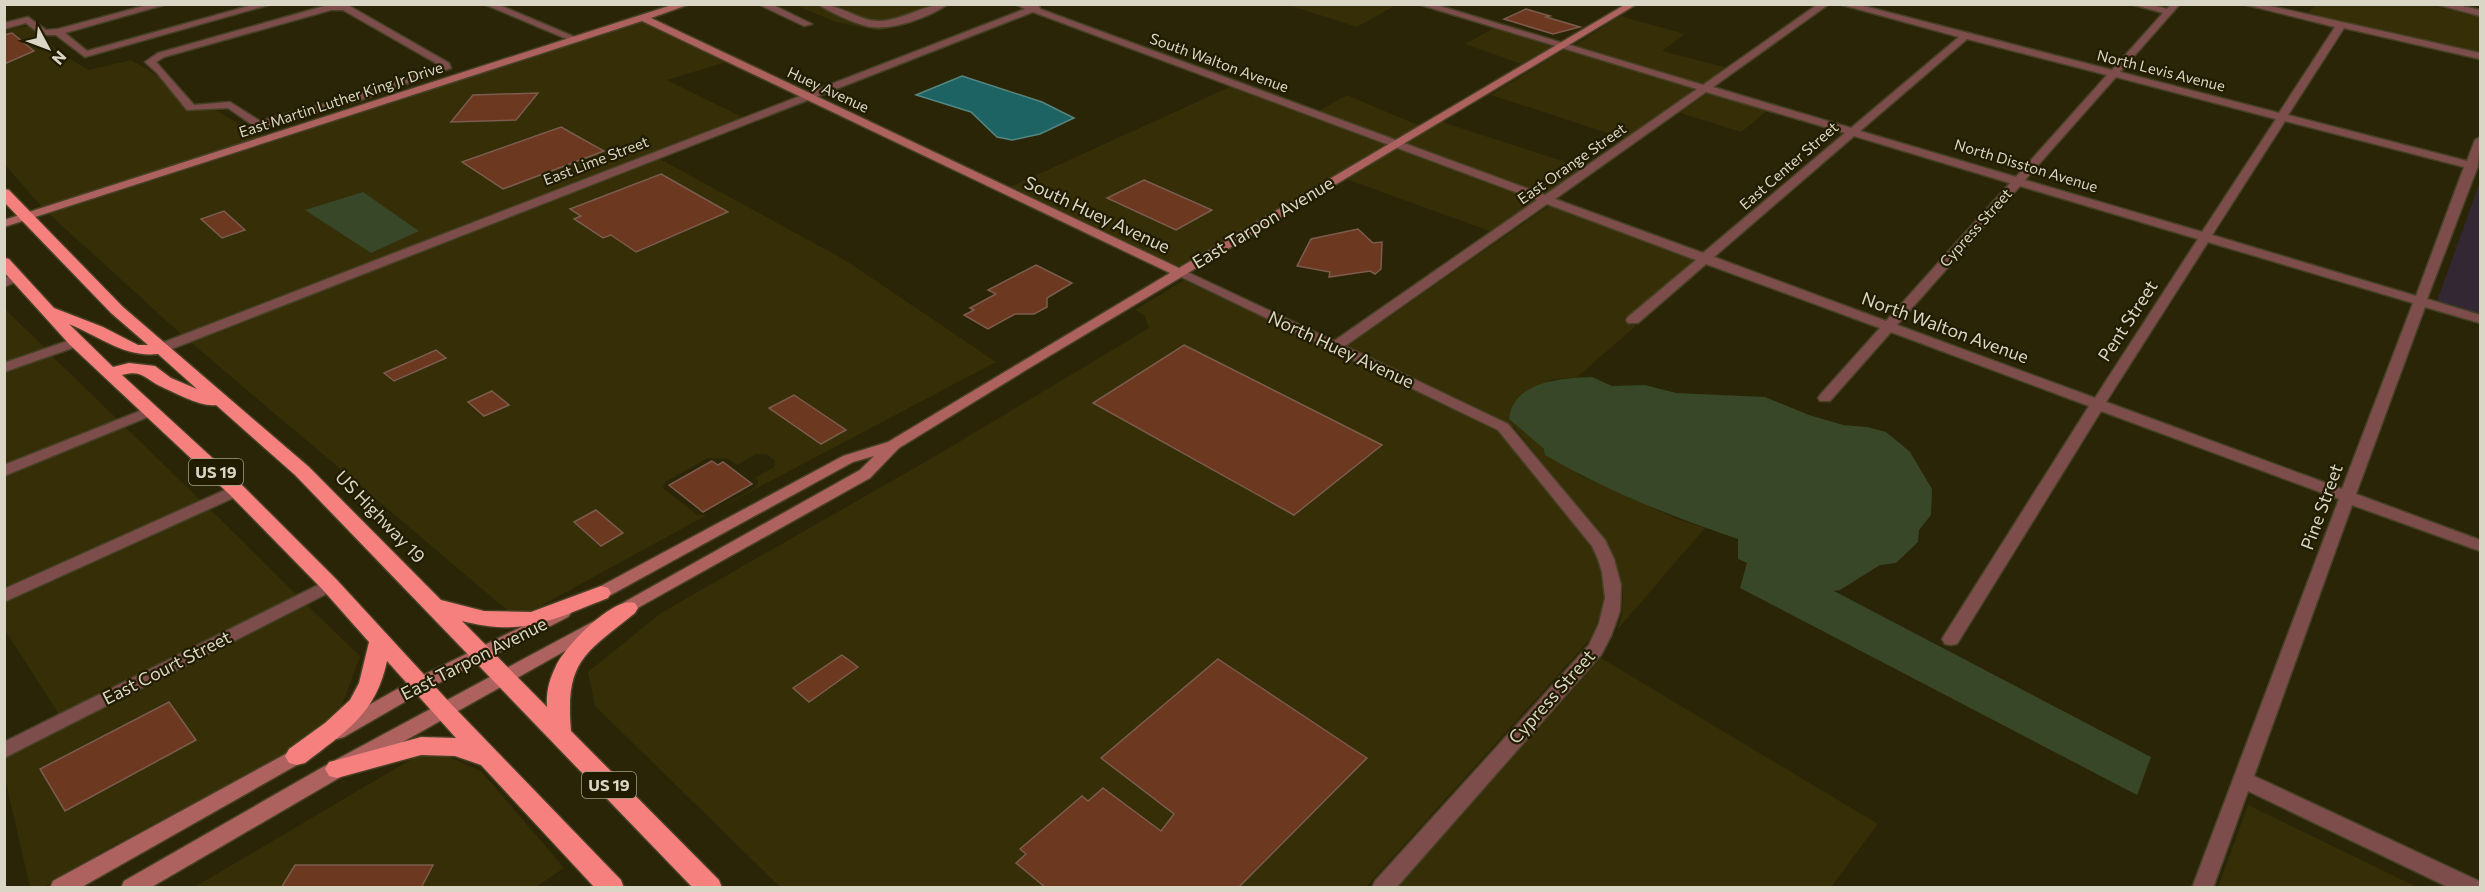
<svg xmlns="http://www.w3.org/2000/svg" width="2485" height="892" font-family="Commissioner,sans-serif">
  <rect width="100%" height="100%" fill="#2a2507"/>
  <g fill="#352e07">
    <polygon points="2424,4 2480,17 2480,54 2306,16 2315,5"/>
    <polygon points="795,5 815,5 867,26 894,25 880,31 836,22"/>
    <polygon points="829,5 937,5 891,22 873,23"/>
    <polygon points="1288,5 1396,5 1357,27"/>
    <polygon points="1620,16 1685,34 1662,51 1728,68 1703,86 1572,47"/>
    <polygon points="642,21 726,62 667,80 744,118 183,336 48,213"/>
    <polygon points="27,26 38,34 44,35 59,53 89,70 131,60 160,77 185,109 212,108 263,138 44,209 5,165 4,31"/>
    <polygon points="1494,28 1555,47 1524,65 1465,44"/>
    <polygon points="1565,49 1630,69 1698,89 1626,139 1491,95"/>
    <polygon points="1232,86 1388,144 1182,266 1171,265 1008,188"/>
    <polygon points="1709,92 1768,110 1741,132 1680,113"/>
    <polygon points="1347,95 1420,126 1394,140 1317,112"/>
    <polygon points="1442,122 1584,168 1544,196 1404,144"/>
    <polygon points="1398,148 1538,200 1492,232 1346,179"/>
    <polygon points="658,158 845,260 996,362 712,512 756,487 758,481 755,478 774,467 775,461 766,454 756,454 737,465 729,459 708,458 665,482 663,488 697,515 707,515 526,614 513,615 189,341"/>
    <polygon points="1550,205 1696,259 1623,320 1636,326 1577,377 1550,380 1509,419 1544,449 1581,476 1680,520 1705,528 1617,630 1622,615 1623,587 1615,558 1607,544 1514,427 1346,347"/>
    <polygon points="1184,280 1498,430 1590,545 1597,557 1604,584 1603,610 1591,638 1366,887 780,887 595,706 588,672 661,613 932,458 1149,328 1144,315 1135,310"/>
    <polygon points="5,309 46,349 5,365"/>
    <polygon points="51,355 118,420 5,466 5,372"/>
    <polygon points="124,426 201,501 5,590 5,475"/>
    <polygon points="209,508 297,595 60,716 5,630 4,602"/>
    <polygon points="306,604 360,656 339,714 296,747 266,765 103,851 44,887 30,887 5,779 4,759"/>
    <polygon points="1601,658 1878,824 1831,887 1398,887"/>
    <polygon points="420,754 444,755 481,771 564,868 536,887 193,888"/>
    <polygon points="2248,805 2417,887 2218,887"/>
  </g>
  <polygon fill="#342734" points="2480,182 2480,314 2437,301"/>
  <g fill="#394729">
    <polygon points="363,192 419,231 371,253 305,210"/>
    <path d="M1592,377L1612,386L1645,385L1676,393L1765,397L1809,415L1843,425L1867,427L1886,432L1897,441L1910,452L1932,489L1931,515L1919,530L1918,542L1896,563L1880,565L1840,590L1834,591L2151,757L2137,795L1740,588L1747,563L1738,559V539C1672,517 1605,490 1545,455L1544,449L1509,419C1513,381 1562,378 1592,377Z"/>
  </g>
  <polygon fill="#1e6363" stroke="#568680" stroke-width="1.5" points="962,76 1042,102 1074,118 1040,134 1012,140 997,137 971,112 916,95"/>
  <g fill="#6c381f" stroke="#7b5c4e" stroke-width="1.5">
    <polygon points="1526,9 1550,16 1546,17 1580,27 1553,34 1504,19"/>
    <polygon points="12,33 34,51 4,64 4,35"/>
    <polygon points="538,93 516,120 451,122 473,95"/>
    <polygon points="561,127 604,151 503,189 462,162"/>
    <polygon points="661,174 728,212 636,252 611,235 603,238 574,219 581,216 570,209"/>
    <polygon points="1144,180 1212,210 1176,230 1107,198"/>
    <polygon points="224,211 245,230 222,238 201,219"/>
    <polygon points="1358,229 1373,243 1382,242 1381,269 1375,274 1370,271 1329,277 1330,272 1297,266 1311,239"/>
    <polygon points="1036,265 1072,283 1047,298 1047,307 1034,314 1015,314 988,329 964,315 974,310 970,308 996,294 988,290"/>
    <polygon points="1184,345 1382,445 1294,515 1093,403"/>
    <polygon points="436,350 446,358 394,381 384,373"/>
    <polygon points="492,391 509,405 484,416 468,402"/>
    <polygon points="794,395 846,430 821,444 769,408"/>
    <polygon points="712,461 718,465 723,462 752,484 703,512 669,485"/>
    <polygon points="596,510 623,533 601,546 574,522"/>
    <polygon points="842,655 858,667 809,702 793,688"/>
    <polygon points="1218,659 1367,758 1238,888 1046,888 1016,863 1026,854 1020,849 1082,796 1088,801 1103,788 1161,831 1174,814 1101,758"/>
    <polygon points="169,702 196,740 65,811 40,769"/>
    <polygon points="295,865 433,865 421,888 281,888"/>
  </g>
  <g fill="none" stroke-linecap="round" stroke-linejoin="round">
    <defs>
      <g id="street">
        <polygon points="151,4 167,4 65,33 87,51 256,4 272,4 85,57 56,35 41,35 26,23 4,29 4,23 28,17 46,30 58,29"/>
        <path d="M346,4L449,63L451,68L361,100L269,126H254L228,108L187,110L157,73L145,62L158,53L328,5ZM331,10H343L441,66L353,96L260,121L230,102L194,105L156,62L164,57Z"/>
        <polygon points="484,4 497,4 582,40 574,42"/>
        <polygon points="758,4 771,4 812,24 804,26"/>
        <path d="M818,4C841,4 860,22 880,21C904,20 924,4 948,4C930,17 894,30 871,27C858,25 829,12 818,4Z"/>
        <path d="M1015,4L1039,6L1040,9L1545,195L1697,89L1418,4H1433L1703,85L1818,4H1829L1713,87L1851,128L1959,37L1839,4H1856L2112,70L2163,13L2131,4H2149L2167,9L2171,4H2180L2120,72L2279,113L2335,27L2243,4H2261L2480,53V59L2344,28L2288,115L2467,161L2475,140L2480,137L2478,166L2427,299L2480,315V323L2425,307L2356,494L2480,540V551L2352,505L2254,776L2479,881L2480,888H2450L2248,791L2213,888H2192L2339,499L2101,411L1957,644L1951,645L1945,644L1942,639L1945,634L2089,406L1891,332L1830,401H1820L1818,398L1820,395L1880,328L1706,264L1638,323H1628L1626,320L1628,317L1696,260L1547,204L1345,346L1508,424L1605,540L1614,559L1621,585L1620,611L1611,636L1601,655L1396,888H1372L1375,881L1589,645L1599,623L1605,598L1602,572L1598,559L1592,546L1498,430L1173,273L1175,270H1183L1334,341L1537,200L1033,12L164,352L159,353L152,349L154,346L1025,9ZM1967,39L2107,75L2016,177L1860,131ZM2116,77L2276,119L2202,232L2025,180ZM1706,92L1845,133L1703,253L1555,199ZM2285,121L2464,167L2416,296L2212,235ZM1854,136L2010,183L1886,321L1714,257ZM2020,186L2198,239L2095,398L1897,325ZM2208,242L2413,303L2342,489L2106,402Z"/>
        <polygon points="2435,4 2454,4 2480,10 2480,16"/>
        <polygon points="18,274 24,278 4,287 4,278"/>
        <polygon points="76,338 83,342 81,345 4,372 4,363"/>
        <polygon points="150,407 157,411 155,414 4,476 4,465"/>
        <polygon points="236,485 244,490 242,494 4,602 4,589"/>
        <polygon points="330,579 336,581 338,585 336,589 4,758 4,742"/>
      </g>
      <g id="secondary">
        <polygon points="675,4 690,4 651,18 1179,268 1626,4 1637,4 1026,370 899,448 870,478 618,619 612,617 609,613 612,609 860,470 874,456 853,462 598,602 586,602 583,598 586,594 843,456 888,442 1170,273 642,21 4,227 4,220"/>
        <polygon points="562,607 568,609 571,613 568,617 427,689 344,737 337,739 330,737 328,732 330,727 415,679"/>
        <polygon points="598,619 604,621 607,625 604,629 344,775 150,888 121,888 124,881 330,763"/>
        <polygon points="304,744 311,747 314,752 311,757 80,888 50,888 53,881"/>
      </g>
      <path id="highway" d="M4,189L9,190L123,307L309,467L441,600L484,611L531,612L601,586L608,588L611,593L608,598C551,620 525,637 462,621L547,707C546,692 549,680 556,666C565,647 613,596 635,603L638,608L635,613C584,654 565,661 571,731L719,880L722,888H693L295,475L216,405C200,407 176,393 162,387C145,379 142,369 122,375L243,486L337,580L452,705L621,880L624,888H595L481,765L455,756L421,755L337,778L329,776L325,769L329,762L337,760L421,737L456,738L387,661C376,714 345,732 305,763L297,765L289,763L285,756L289,749L325,723L350,700L359,683L369,642L323,590L229,494L70,345L4,272V258L9,259L54,308L103,327L138,345H148L111,313L4,202ZM69,324C99,336 125,358 158,354L197,389L171,378L155,366L129,363L113,367Z"/>
    </defs>
    <use href="#street" stroke="#464125" stroke-width="3"/>
    <use href="#secondary" stroke="#464125" stroke-width="3"/>
    <use href="#highway" stroke="#464125" stroke-width="3"/>
    <use href="#street" fill="#7c4d4b" fill-rule="evenodd"/>
    <use href="#secondary" fill="#ad625f" fill-rule="evenodd"/>
    <use href="#highway" fill="#f5807d" fill-rule="evenodd"/>
  </g>
  <g text-anchor="middle" stroke-width="4.5" stroke-linejoin="round" paint-order="stroke">
    <g font-size="15" fill="#d9d6c5" stroke="#211b00">
      <text transform="translate(1219 63) rotate(20)" y="5">South Walton Avenue</text>
      <text transform="translate(2161 71) rotate(14)" y="5">North Levis Avenue</text>
      <text transform="translate(828 90) rotate(25)" y="5">Huey Avenue</text>
      <text transform="translate(341 100) rotate(-18)" y="5">East Martin Luther King Jr Drive</text>
      <text transform="translate(596 161) rotate(-21)" y="5">East Lime Street</text>
      <text transform="translate(1572 164) rotate(-35)" y="5">East Orange Street</text>
      <text transform="translate(1789 166) rotate(-41)" y="5">East Center Street</text>
      <text transform="translate(2026 166) rotate(17)" y="5">North Disston Avenue</text>
      <text transform="translate(1976 228) rotate(-48)" y="5">Cypress Street</text>
    </g>
    <g fill="#211b00" stroke="#a29e8a" stroke-width="1.5">
      <rect x="189" y="459" width="54" height="26" rx="4.5"/>
      <rect x="582" y="772" width="54" height="26" rx="4.5"/>
    </g>
    <g font-size="16" font-weight="bold" fill="#d9d6c5">
      <text x="216" y="478">US 19</text>
      <text x="609" y="791">US 19</text>
    </g>
    <g font-size="18" fill="#d9d6c5" stroke="#211b00">
      <text transform="translate(1097 215) rotate(25)" y="6">South Huey Avenue</text>
      <text transform="translate(1263 223) rotate(-31)" y="6">East Tarpon Avenue</text>
      <text transform="translate(2128 321) rotate(-57)" y="6">Pent Street</text>
      <text transform="translate(1945 328) rotate(20)" y="6">North Walton Avenue</text>
      <text transform="translate(1341 350) rotate(25)" y="6">North Huey Avenue</text>
      <text transform="translate(2322 507) rotate(-70)" y="6">Pine Street</text>
      <text transform="translate(380 517) rotate(46)" y="6">US Highway 19</text>
      <text transform="translate(474 659) rotate(-27)" y="6">East Tarpon Avenue</text>
      <text transform="translate(167 668) rotate(-27)" y="6">East Court Street</text>
      <text transform="translate(1552 697) rotate(-48)" y="6">Cypress Street</text>
    </g>
  </g>
  <rect width="2485" height="892" fill="none" stroke="#d9d6c5" stroke-width="12"/>
  <g transform="translate(48 48) rotate(131)" stroke="#211b00" stroke-width="4.5" paint-order="stroke">
  <path d="M0-4.5L10 22L0 15L-10 22Z" fill="#d9d6c5"/>
  <text y="-9" font-size="16" font-weight="bold" text-anchor="middle" fill="#d9d6c5">N</text>
  </g>
</svg>
